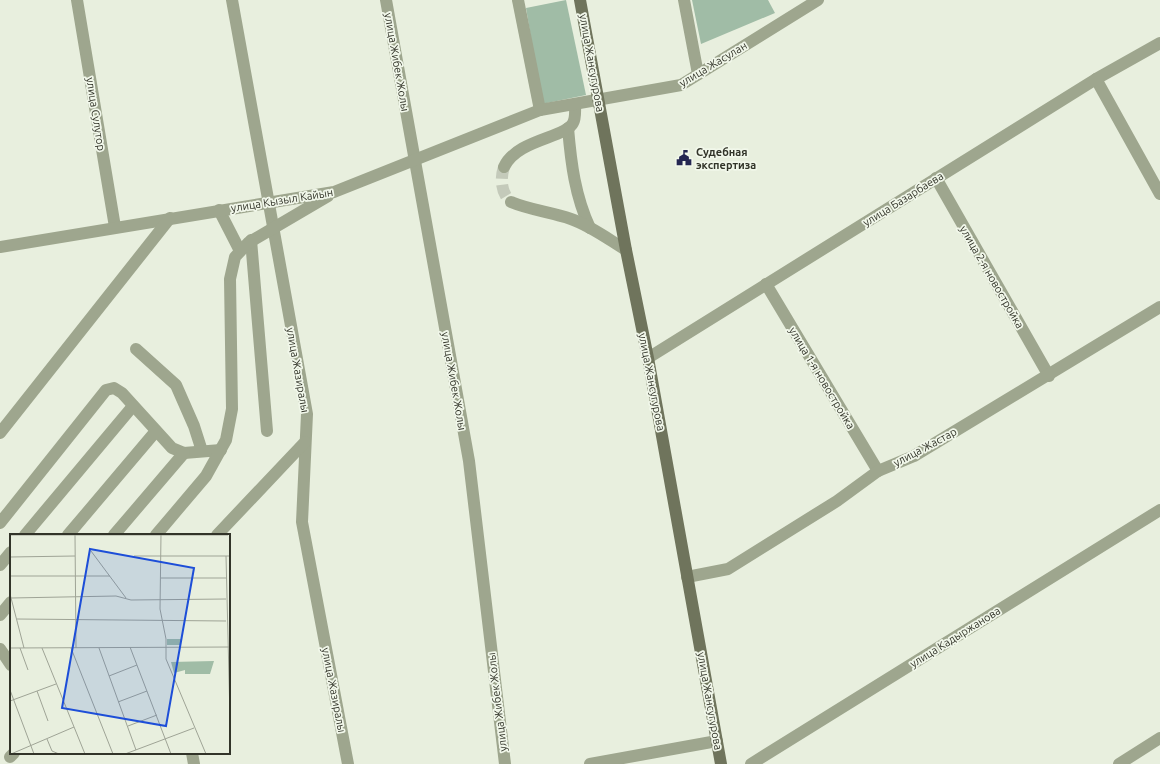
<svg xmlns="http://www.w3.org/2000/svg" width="1160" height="764" font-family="Ubuntu,sans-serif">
  <rect width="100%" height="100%" fill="#e8efde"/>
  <g fill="#a0bca6">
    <polygon points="566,0 586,95 542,104 526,8"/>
    <polygon points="692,0 768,0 775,13 701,44"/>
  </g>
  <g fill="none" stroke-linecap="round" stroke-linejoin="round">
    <path stroke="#c4caba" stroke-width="12" stroke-dasharray="12 6" stroke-linecap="butt" d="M504,167C500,179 501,193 511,202"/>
    <g stroke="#9ea68e" stroke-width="12">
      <polyline points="77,0 115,227"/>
      <polyline points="232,0 307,414 302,522 348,764"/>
      <polyline points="386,0 469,461 505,764"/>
      <polyline points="518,0 540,110"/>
      <polyline points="684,0 698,74"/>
      <polyline points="1096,79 1160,194"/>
      <path d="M568,128C571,163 575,196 590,228"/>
      <path d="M504,167C517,139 566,138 573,123C576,118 575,109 575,104"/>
      <polyline points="936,178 1049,376"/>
      <path d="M511,202C530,210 551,212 571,219C591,226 608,239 626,250"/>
      <polyline points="219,210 240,251"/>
      <polyline points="251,240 267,431"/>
      <polyline points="0,247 334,192 540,110 681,85 818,0"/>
      <polyline points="766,284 878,471"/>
      <polyline points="136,349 176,385 194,426 202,451"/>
      <polyline points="648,358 1096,79 1160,43"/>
      <polyline points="0,433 170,218"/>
      <polyline points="0,523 106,390 114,388 122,393 172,448 184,453 221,450"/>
      <polyline points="25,535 133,406"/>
      <polyline points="68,535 156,431"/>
      <polyline points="114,535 184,453"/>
      <polyline points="156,535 206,476 226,440 232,409 230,279 235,257 248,243 328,196"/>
      <polyline points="217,535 305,442"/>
      <polyline points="0,565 11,552"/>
      <polyline points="687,577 728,569 837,501 878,471 914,456 1160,307"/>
      <polyline points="0,615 11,602"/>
      <polyline points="0,649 11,665"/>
      <polyline points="192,753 194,764"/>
      <polyline points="10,757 14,753"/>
      <polyline points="590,764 717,741"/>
      <polyline points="751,764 1160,510"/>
      <polyline points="1119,764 1160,738"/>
    </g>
    <polyline stroke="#6f745c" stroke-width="12" points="580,0 626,250 648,358 721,764"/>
  </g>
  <defs>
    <symbol id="civic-bare" viewBox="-9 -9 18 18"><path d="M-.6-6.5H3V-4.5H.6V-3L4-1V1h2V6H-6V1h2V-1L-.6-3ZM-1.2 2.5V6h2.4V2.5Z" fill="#242651" stroke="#f1f7ea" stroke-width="2.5" paint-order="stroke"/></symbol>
  </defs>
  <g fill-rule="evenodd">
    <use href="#civic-bare" x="673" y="147" width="22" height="22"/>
  </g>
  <g text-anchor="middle" stroke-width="3.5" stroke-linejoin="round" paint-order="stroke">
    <g font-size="11" fill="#323429" stroke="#f1f7ea">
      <text transform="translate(397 62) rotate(80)" y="4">улица Жибек Жолы</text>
      <text transform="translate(592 63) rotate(80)" y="4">улица Жансугурова</text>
      <text transform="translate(713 64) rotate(-31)" y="4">улица Жасулан</text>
      <text transform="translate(96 114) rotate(81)" y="4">улица Сулутор</text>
      <text transform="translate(903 199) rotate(-32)" y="4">улица Базарбаева</text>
      <text transform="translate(282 200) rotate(-9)" y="4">улица Кызыл Кайын</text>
      <text transform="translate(992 277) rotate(60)" y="4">улица 2-я новостройка</text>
      <text transform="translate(298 370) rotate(80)" y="4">улица Жазиралы</text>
      <text transform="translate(822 378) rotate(59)" y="4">улица 1-я новостройка</text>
      <text transform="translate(454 381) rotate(80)" y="4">улица Жибек Жолы</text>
      <text transform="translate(652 382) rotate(79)" y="4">улица Жансугурова</text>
      <text transform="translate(925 447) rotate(-28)" y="4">улица Жастар</text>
      <text transform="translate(955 637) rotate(-32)" y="4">улица Кадыржанова</text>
      <text transform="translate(334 690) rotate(79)" y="4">улица Жазиралы</text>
      <text transform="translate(710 701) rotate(80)" y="4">улица Жансугурова</text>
      <text transform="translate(497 702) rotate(-97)" y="4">улица Жибек Жолы</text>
    </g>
    <g font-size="11" font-weight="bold" fill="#323429" stroke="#f1f7ea" text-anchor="start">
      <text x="696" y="156">Судебная<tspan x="696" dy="13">экспертиза</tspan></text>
    </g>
  </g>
  <g transform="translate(10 534)">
    <rect width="220" height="220" fill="#e8efde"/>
    <path d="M157,105H171V111H157ZM204,127L200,140H175V136L164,139L161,128Z" fill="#a0bca6"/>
    <path fill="none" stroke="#9fa496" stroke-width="1" d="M151,0L150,75L156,105V125L196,220M0,1H218M65,1L66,114M81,17L116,64M124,22H220M216,22L220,184M0,23L65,22M0,42H100M151,44H216M0,60L14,114M1,64L106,62L121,66L216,65M7,85L216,87M120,113L161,220M0,114L220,113M10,114L18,136M32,114L75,220M61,114L103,220M89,114L126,216M99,142L127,131M0,156L24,220M27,157L38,187M0,167L46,150M108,168L137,157M118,192L147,181M37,205L42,217L49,220M1,220L64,193M115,220L184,194"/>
    <path fill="#1d4ed8" fill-opacity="0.15" stroke="#1d4ed8" stroke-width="2" d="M80,15L184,34L156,192L52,174Z"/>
    <rect width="220" height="220" fill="none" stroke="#323429" stroke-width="2"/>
  </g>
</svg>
